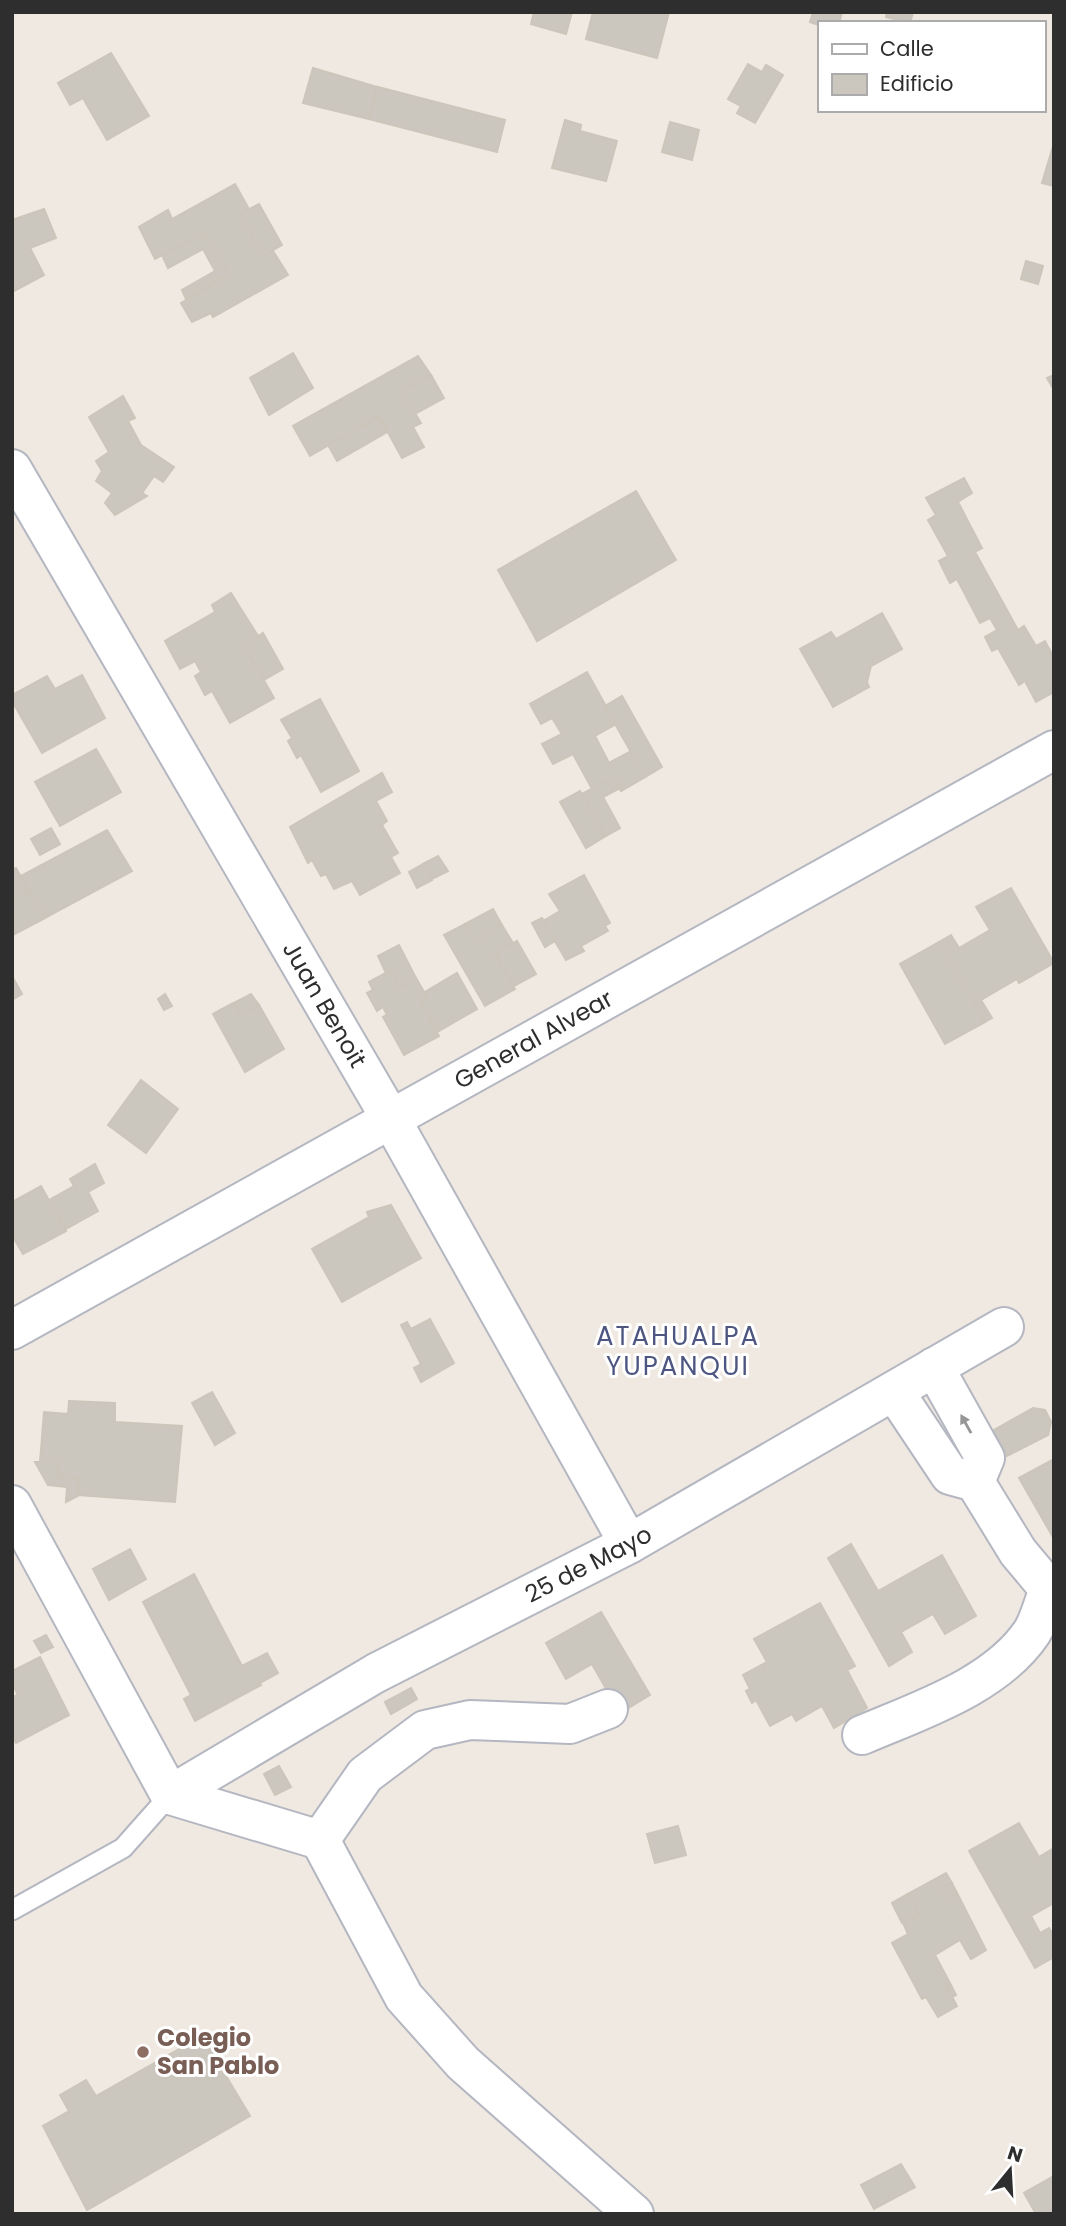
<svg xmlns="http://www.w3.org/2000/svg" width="1066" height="2226" font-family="Poppins,sans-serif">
  <rect width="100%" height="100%" fill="#efe9e1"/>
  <g fill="#cbc7bf" stroke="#cbc5ba" stroke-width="2">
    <polygon points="534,12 572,12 566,34 531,24"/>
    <polygon points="593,12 669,12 657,58 586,39"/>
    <polygon points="813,12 842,12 839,23 819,25 810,22"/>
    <polygon points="887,12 913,12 910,23 886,17"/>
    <polygon points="111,53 149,116 107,140 83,98 70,105 58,83"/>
    <polygon points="748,64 762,72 766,65 783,75 755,123 737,113 741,106 728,99"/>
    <polygon points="313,68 377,87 369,119 303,103"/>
    <polygon points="378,87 505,120 497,152 369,119"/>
    <polygon points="565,120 581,125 580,131 617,141 606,181 552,168"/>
    <polygon points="670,122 699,130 692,160 662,152"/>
    <polygon points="1054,143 1054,186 1042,183"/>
    <polygon points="235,184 249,209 240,214 263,256 273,251 288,275 213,317 211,313 192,322 181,303 229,275 204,233 155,259 139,227 168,210 172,219"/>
    <polygon points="259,204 282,245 263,256 240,214"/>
    <polygon points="44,209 56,238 30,248 44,275 12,292 12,220"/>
    <polygon points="205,233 228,274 186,299 182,290 215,271 203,249 168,268 162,255"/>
    <polygon points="1026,261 1043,266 1038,284 1021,279"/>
    <polygon points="293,353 313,388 269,415 250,378"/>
    <polygon points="418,356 431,375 401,390 421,423 413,427 424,447 402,458 379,416 310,456 293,426"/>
    <polygon points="431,375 444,398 415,414 401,390"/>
    <polygon points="1054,375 1054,390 1047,378"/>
    <polygon points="123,396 135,418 128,421 141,445 174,467 163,482 154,476 142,493 147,496 115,515 105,503 112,493 96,481 102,471 96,461 109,452 89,417"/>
    <polygon points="379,417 387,432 337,461 328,445"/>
    <polygon points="964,478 972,493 958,502 982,548 975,552 1018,630 1024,626 1036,646 1045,641 1054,658 1054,692 1036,702 1025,681 1019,685 998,648 992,651 985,637 997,630 990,618 980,623 957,579 950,583 939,561 948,556 928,520 936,515 926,498"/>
    <polygon points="636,491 676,560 537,641 498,570"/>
    <polygon points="231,593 258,636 244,645 274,698 230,723 212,691 205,695 195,676 201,672 195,661 180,669 165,641 215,612 212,605"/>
    <polygon points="882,613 902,649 871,666 867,682 869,687 833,707 800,649 831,632 836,639"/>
    <polygon points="263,633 283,669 264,680 244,645"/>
    <polygon points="587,672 616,724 595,736 609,763 631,751 645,777 621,791 614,777 592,789 573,754 553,764 542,744 562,734 552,718 541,724 530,704"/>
    <polygon points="82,675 105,718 42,753 12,701 12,695 47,676 55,689"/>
    <polygon points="622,696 662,767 645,777 605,706"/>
    <polygon points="320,699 359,771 321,792 301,755 297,758 288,741 292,738 281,720"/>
    <polygon points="96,749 121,792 60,826 35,782"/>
    <polygon points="382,773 392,792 376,801 387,821 382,825 398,853 391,857 400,873 360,895 352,881 334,889 326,874 321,876 312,860 308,863 290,827"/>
    <polygon points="614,777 620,788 603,797 620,828 606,836 582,794"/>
    <polygon points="580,791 606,836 586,848 560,802"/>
    <polygon points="51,828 60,844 40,855 31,839"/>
    <polygon points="107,830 132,871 45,918 21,876"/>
    <polygon points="438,856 448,871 432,879 423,864"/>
    <polygon points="423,864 432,880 417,888 409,872"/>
    <polygon points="16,868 28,889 12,898 12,870"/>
    <polygon points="584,875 610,923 605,926 608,931 581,946 584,951 566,960 543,921 560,911 549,894"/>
    <polygon points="1011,888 1054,963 1019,983 1017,979 981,1000 992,1018 985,1022 939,942 951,935 959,948 990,930 976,907"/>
    <polygon points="28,889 45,918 15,934 12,898"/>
    <polygon points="493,909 502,925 474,941 465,924"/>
    <polygon points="542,918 555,941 545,947 532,923"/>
    <polygon points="465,924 474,941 502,925 513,943 495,954 515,989 485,1006 444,935"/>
    <polygon points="517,941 536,974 514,986 495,954"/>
    <polygon points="939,942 985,1022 945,1044 900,964"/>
    <polygon points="399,945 416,978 401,987 391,970 386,973 378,956"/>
    <polygon points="391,970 400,987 416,978 427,997 420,1001 439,1036 404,1055 383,1017 387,1015 383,1007 377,1011 367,993 373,990 369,982"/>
    <polygon points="457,973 477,1009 437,1032 421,1001 427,997 425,992"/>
    <polygon points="12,976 22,994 12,1000"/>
    <polygon points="165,994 172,1006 164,1010 158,999"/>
    <polygon points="251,994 259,1005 240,1015 234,1003"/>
    <polygon points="233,1003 240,1015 259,1005 284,1049 245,1072 213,1014"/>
    <polygon points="141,1080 178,1109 146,1153 108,1125"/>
    <polygon points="95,1164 104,1183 88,1192 98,1211 66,1229 49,1200 74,1186 70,1179"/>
    <polygon points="41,1186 66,1231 23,1254 12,1235 12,1202"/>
    <polygon points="391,1205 421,1258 342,1302 312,1249 369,1217 367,1212"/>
    <polygon points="430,1319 454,1363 421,1382 414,1368 421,1364 401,1325 407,1322 411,1329"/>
    <polygon points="212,1392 235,1433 215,1445 192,1403"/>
    <polygon points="69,1401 115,1403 115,1422 182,1426 175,1502 78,1495 79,1478 58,1476 58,1462 40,1462 44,1412 68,1414"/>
    <polygon points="1033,1408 1045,1410 1051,1422 1048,1435 1007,1456 992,1431"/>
    <polygon points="1054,1459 1054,1539 1019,1478"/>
    <polygon points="35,1462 58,1462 57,1477 78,1478 78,1496 66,1502 67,1487 48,1485"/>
    <polygon points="851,1544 878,1591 942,1555 976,1616 945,1634 933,1614 901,1632 912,1652 889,1666 828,1558"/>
    <polygon points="130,1549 146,1579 109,1600 93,1569"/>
    <polygon points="194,1574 242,1666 267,1653 278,1673 260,1683 261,1685 195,1721 184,1699 191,1695 143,1602"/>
    <polygon points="820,1603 855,1666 847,1670 867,1708 834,1728 822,1706 796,1721 792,1714 770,1726 756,1700 752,1703 746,1691 750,1689 743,1675 767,1662 754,1639"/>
    <polygon points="601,1612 650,1695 620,1713 592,1664 566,1679 546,1643"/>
    <polygon points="46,1635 53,1647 41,1653 34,1641"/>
    <polygon points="40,1657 69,1715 16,1743 12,1736 12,1697 18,1695 12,1683 12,1671"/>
    <polygon points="411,1688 417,1699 391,1714 385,1702"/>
    <polygon points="279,1766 291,1787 275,1795 264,1774"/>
    <polygon points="1019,1823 1039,1857 1054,1848 1054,1903 1031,1916 1040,1933 1049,1928 1054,1936 1054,1957 1035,1968 969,1851"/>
    <polygon points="678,1826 686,1855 655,1863 647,1834"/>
    <polygon points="946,1873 952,1883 942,1888 948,1898 957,1893 986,1950 971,1959 960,1940 935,1955 951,1985 947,1987 957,2006 938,2017 926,1997 922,1999 892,1943 908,1934 903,1923 919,1915 908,1894"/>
    <polygon points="952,1883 957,1893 948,1898 942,1888"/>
    <polygon points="908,1894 919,1915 902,1923 892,1903"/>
    <polygon points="951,1985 956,1995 952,1997 947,1987"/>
    <polygon points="202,2036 250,2116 87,2210 43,2126 69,2111 60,2095 86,2080 96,2096"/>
    <polygon points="901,2164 915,2187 874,2209 861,2185"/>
    <polygon points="1054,2176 1054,2214 1036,2214 1024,2193"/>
  </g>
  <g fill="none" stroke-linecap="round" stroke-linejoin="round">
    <defs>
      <polyline id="lane" points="12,1910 123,1848 170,1795"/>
      <g id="street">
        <path id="s1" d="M12,469L392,1121L629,1544"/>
        <path id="s2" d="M12,1330L1054,750"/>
        <polyline points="934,1367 985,1458 975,1482"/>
        <polyline points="894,1391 950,1475 975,1482 1018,1552 1054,1595"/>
        <polyline points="12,1505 170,1795"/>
        <path d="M862,1735C918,1711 996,1686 1032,1632C1039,1621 1043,1604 1048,1592"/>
        <path id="s3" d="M170,1795L376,1673L629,1544L1004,1327"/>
        <polyline points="170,1795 320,1840 404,1997 463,2063 634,2214"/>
        <polyline points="320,1840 365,1775 425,1730 470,1720 570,1724 608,1709"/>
      </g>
    </defs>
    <use href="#lane" stroke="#b4b7c1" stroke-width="23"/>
    <use href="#street" stroke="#b4b7c1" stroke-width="42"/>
    <use href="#lane" stroke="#fff" stroke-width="19"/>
    <use href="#street" stroke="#fff" stroke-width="38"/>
  </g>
  <defs><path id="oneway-solid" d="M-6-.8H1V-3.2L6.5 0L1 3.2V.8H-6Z" transform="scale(1.75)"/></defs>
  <use fill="#969696" href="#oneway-solid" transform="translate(966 1424) rotate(-119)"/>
  <circle fill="#8d6e63" stroke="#fff" stroke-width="2.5" cx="143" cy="2052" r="7"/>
  <g text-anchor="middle" stroke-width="6" stroke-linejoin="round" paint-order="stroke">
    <g font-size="24" fill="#2e2e2e" stroke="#fff">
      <text dy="8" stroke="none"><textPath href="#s1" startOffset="620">Juan Benoit</textPath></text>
      <text dy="8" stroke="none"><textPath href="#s2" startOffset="597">General Alvear</textPath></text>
      <text dy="8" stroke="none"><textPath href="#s3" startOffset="478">25 de Mayo</textPath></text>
    </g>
    <g font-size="24" font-weight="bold" fill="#785e54" stroke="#fff" text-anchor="start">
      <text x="157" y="2046">Colegio<tspan x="157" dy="28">San Pablo</tspan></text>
    </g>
    <g font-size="26" letter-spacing="2" fill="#4d5680" stroke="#fff">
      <text x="678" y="1345">ATAHUALPA<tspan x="678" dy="30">YUPANQUI</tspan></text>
    </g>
  </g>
  <rect width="1066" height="2226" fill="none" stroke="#2e2e2e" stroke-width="28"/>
  <rect x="818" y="21" width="228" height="91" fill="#ffffff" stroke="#ababab" stroke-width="2"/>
  <rect x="832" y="44" width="35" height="10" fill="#ffffff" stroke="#ababab" stroke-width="2"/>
  <text x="880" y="56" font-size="21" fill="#2e2e2e">Calle</text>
  <rect x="832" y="74" width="35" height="21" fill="#cbc7bf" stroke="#ababab" stroke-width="2"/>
  <text x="880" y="91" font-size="21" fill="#2e2e2e">Edificio</text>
  <g transform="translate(1010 2170) rotate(18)" stroke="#ffffff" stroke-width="5" paint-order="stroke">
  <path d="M0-5L12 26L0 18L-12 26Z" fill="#2e2e2e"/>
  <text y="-10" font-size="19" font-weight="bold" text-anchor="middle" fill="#2e2e2e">N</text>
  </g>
</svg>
